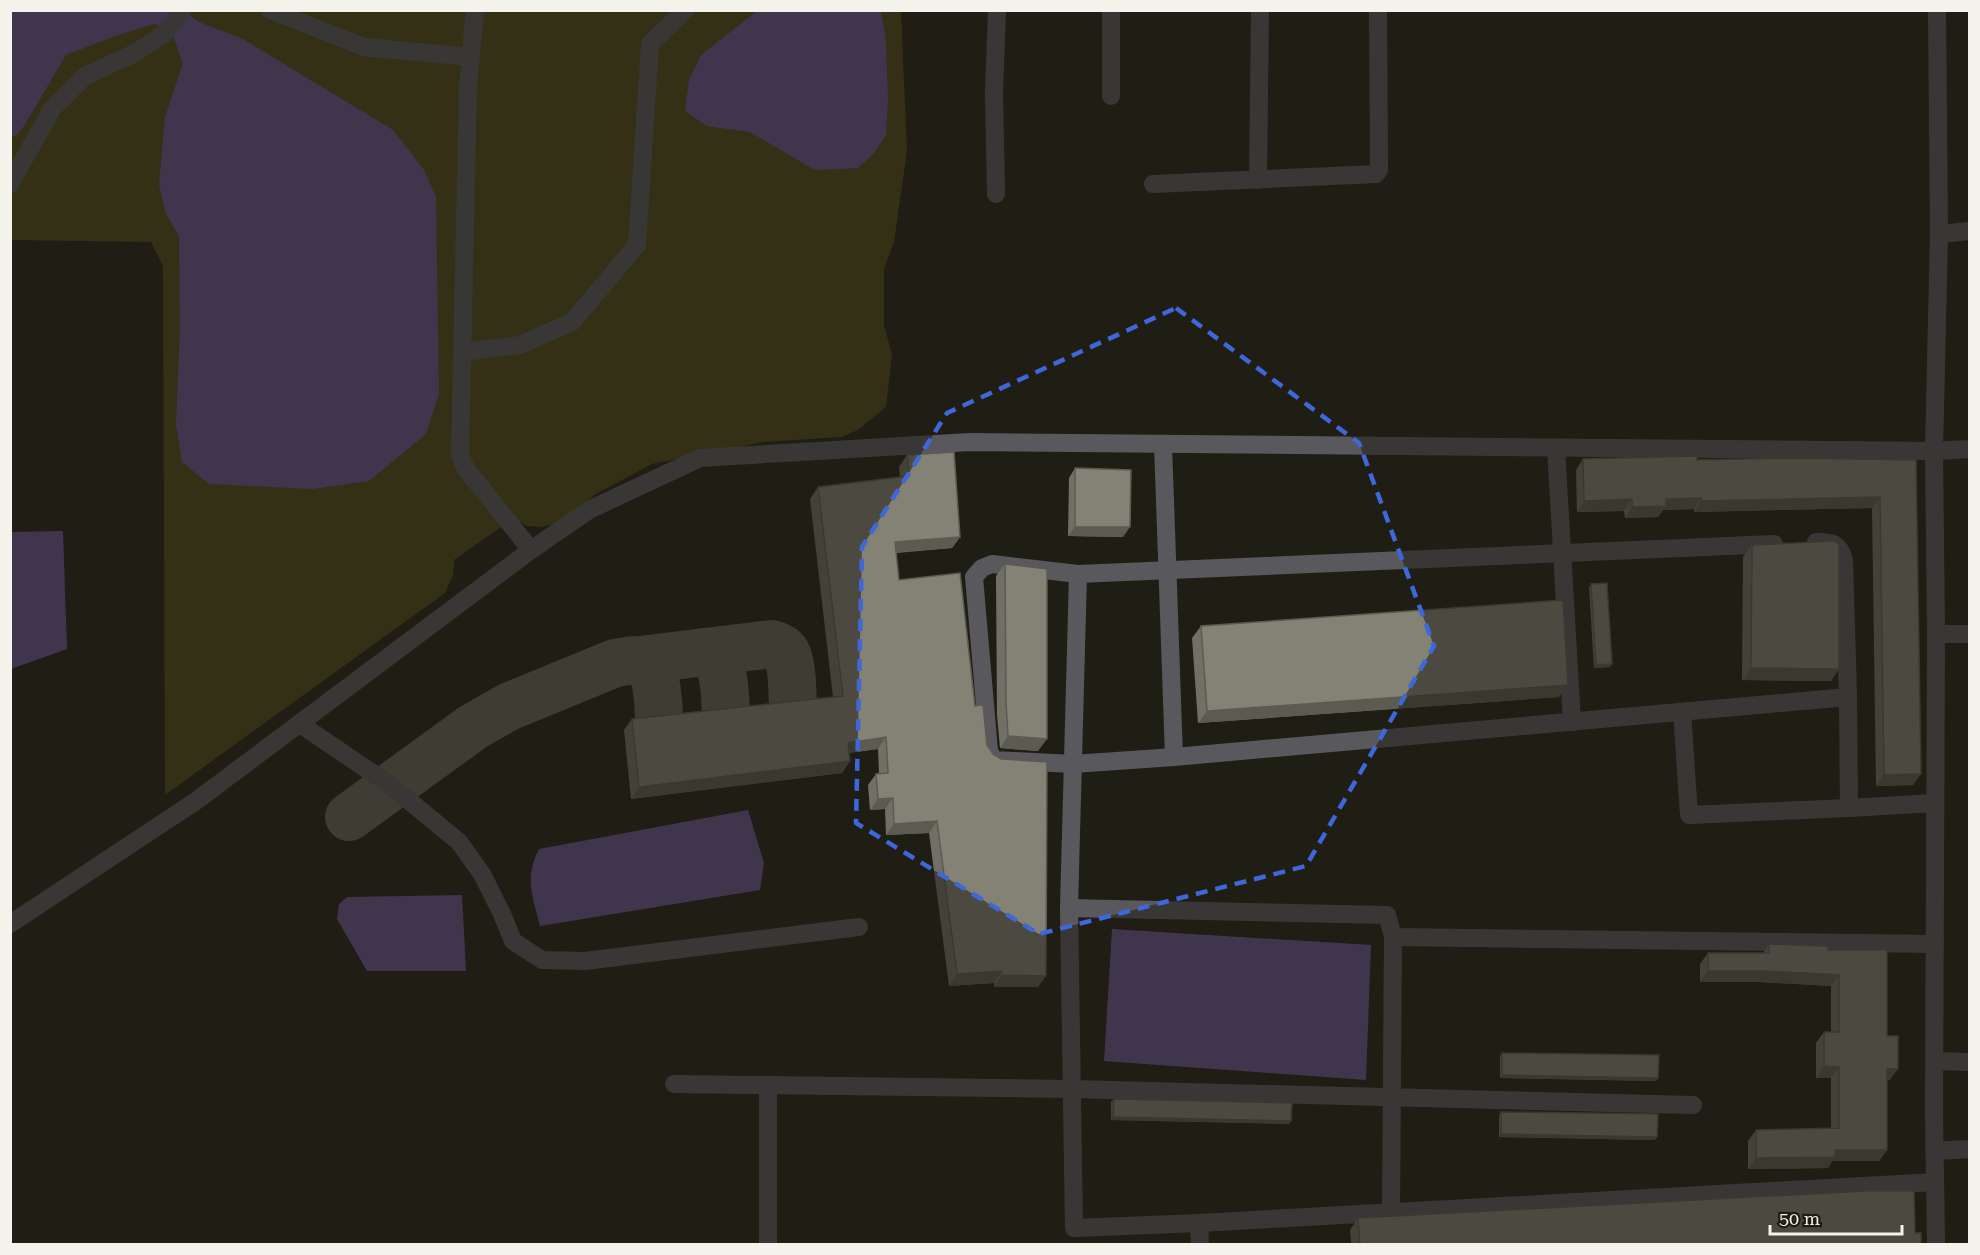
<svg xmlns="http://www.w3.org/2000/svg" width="1980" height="1255" font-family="'Roboto Serif',serif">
  <rect width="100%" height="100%" fill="#1f1e14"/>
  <polygon fill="#4c471a" points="11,11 901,11 907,151 894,242 884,269 884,325 892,355 886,407 858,430 842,437 763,442 652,464 596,494 558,523 542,527 527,526 514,518 454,560 453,575 445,593 165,795 163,266 151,242 11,240"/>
  <g fill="#665492">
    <polygon points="11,10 184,11 199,22 243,39 393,130 424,170 436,197 439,393 426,434 369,481 312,489 209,484 182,462 176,424 180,326 179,237 165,211 159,184 165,117 183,63 171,31 154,24 118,35 66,55 24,126 15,137 11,133"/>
    <polygon points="757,11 881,11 886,41 888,100 886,135 875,152 858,168 815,170 750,132 707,126 685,111 689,80 701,55"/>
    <polygon points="63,531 67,649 11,669 11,532"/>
    <path d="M748,810L764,863L760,890L540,926C533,897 524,878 539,849Z"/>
    <polygon points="462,895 466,971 367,971 337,919 339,904 347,897"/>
    <polygon points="1112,929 1371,945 1366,1080 1104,1061"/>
  </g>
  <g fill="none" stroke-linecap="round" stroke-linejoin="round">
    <g stroke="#64645a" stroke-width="48">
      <path d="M705,652L772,644C777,646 782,647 785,651C793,661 792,692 793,705"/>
      <path d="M633,661L705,652C727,661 724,691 726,712"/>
      <path d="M349,817L473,727L508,707L615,663C624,662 636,658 644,662C658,669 658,703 659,716"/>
    </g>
    <g stroke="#59585d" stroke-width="18">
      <polyline points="270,10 364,47 471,57"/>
      <polyline points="475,10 468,86 460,455 466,469 531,550"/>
      <polyline points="1111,96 1111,10"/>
      <polyline points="1258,180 1260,10"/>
      <polyline points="10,184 52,109 85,76 135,53 164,34 183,10"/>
      <polyline points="1153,184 1376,174 1379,170 1379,159 1378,10"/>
      <polyline points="996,194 994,93 997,10"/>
      <polyline points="1939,234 1970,231"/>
      <polyline points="463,352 520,345 572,322 637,245 650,44 685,10"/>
      <polyline points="1163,444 1174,757"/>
      <polyline points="1556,448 1572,722"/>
      <path d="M1816,542C1832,542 1840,543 1844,560L1848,697L1849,808L1935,803"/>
      <polyline points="1078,574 992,564 982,568 974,577 989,751 994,760 1073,764 1174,757 1848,697"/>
      <polyline points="1936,634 1970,634"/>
      <polyline points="1682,712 1689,815 1849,808"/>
      <polyline points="300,724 390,785 459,842 482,874 502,914 513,941 542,960 585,961 859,927"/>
      <polyline points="1069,908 1078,574 1774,544"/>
      <polyline points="10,924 196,801 531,550 589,510 700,458 970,442 1934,451 1970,449"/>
      <polyline points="1935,944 1393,937 1387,915 1069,908 1074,1228 1199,1223 1935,1182"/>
      <polyline points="1935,1061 1970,1062"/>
      <polyline points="674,1084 1073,1089 1693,1105"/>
      <polyline points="1934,1151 1970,1149"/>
      <polyline points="1391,1213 1393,937"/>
      <polyline points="1199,1223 1200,1244"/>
      <polyline points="768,1244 768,1085"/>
      <polyline points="1936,1244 1934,1112 1936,634 1934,451 1939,234 1937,10"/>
    </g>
  </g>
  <g fill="#727065">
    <polygon points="907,455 960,537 952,548 896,553 899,580 975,706 987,745 1038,987 994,987 994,983 949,986 929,833 886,835 885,809 870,810 868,785 876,774 879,773 878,749 849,753 850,761 842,773 631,799 624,730 632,719 833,697 810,499 818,487 900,477 899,467"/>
    <polygon points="1583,459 1697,460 1916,460 1913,785 1876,786 1872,508 1694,512 1694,509 1663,510 1658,517 1625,518 1624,511 1577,512 1576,470"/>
    <polygon points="1075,468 1123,537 1068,536 1069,478"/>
    <polygon points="1752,545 1839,669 1831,681 1742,680 1743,557"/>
    <polygon points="1005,564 1038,751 1000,748 997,715 996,576"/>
    <polygon points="1591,584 1610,667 1594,668 1589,587"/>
    <polygon points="1201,626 1559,697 1198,723 1192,638"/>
    <polygon points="1769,944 1828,950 1887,1036 1890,1080 1887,1080 1887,1150 1879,1161 1832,1161 1828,1168 1748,1169 1748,1141 1756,1130 1831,1129 1831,1078 1816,1078 1816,1043 1824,1032 1831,1032 1831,986 1760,982 1700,982 1700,964 1708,953 1763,953"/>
    <polygon points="1502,1053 1658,1078 1656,1081 1500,1078 1500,1056"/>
    <polygon points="1114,1099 1291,1121 1289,1124 1111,1120 1111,1102"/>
    <polygon points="1501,1112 1655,1140 1499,1137 1499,1115"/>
    <polygon points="1358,1218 1915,1233 1921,1245 1351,1245 1350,1230"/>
  </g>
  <g fill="#5c5b52">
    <polygon points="1880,497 1872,508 1694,512 1701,501"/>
    <polygon points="1701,498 1694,509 1663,510 1658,517 1625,518 1632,507 1666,499"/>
    <polygon points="1632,499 1624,511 1577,512 1584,501"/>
    <polygon points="1075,527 1130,527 1123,537 1068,536"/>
    <polygon points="960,537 952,548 887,553 895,542"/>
    <polygon points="1612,664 1610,667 1594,668 1596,665"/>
    <polygon points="1751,668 1839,669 1831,681 1742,680"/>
    <polygon points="1568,685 1559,697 1198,723 1207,711"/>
    <polygon points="1008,736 1047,739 1038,751 1000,748"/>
    <polygon points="886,737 878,749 840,754 848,743"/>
    <polygon points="850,761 842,773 631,799 639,787"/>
    <polygon points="1921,774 1913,785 1876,786 1884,775"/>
    <polygon points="893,798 885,809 870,810 878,799"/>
    <polygon points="937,821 929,833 886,835 894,824"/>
    <polygon points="1002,971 994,983 949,986 957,974"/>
    <polygon points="1708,971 1768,971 1839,975 1831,986 1760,982 1700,982"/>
    <polygon points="1002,975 1046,976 1038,987 994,987"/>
    <polygon points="1824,1066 1839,1067 1831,1078 1816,1078"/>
    <polygon points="1887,1069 1898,1069 1890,1080 1879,1080"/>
    <polygon points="1502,1075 1658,1078 1656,1081 1500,1078"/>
    <polygon points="1113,1117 1291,1121 1289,1124 1111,1120"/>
    <polygon points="1501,1134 1657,1137 1655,1140 1499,1137"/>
    <polygon points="1835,1150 1887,1150 1879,1161 1832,1161 1828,1168 1748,1169 1756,1158"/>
  </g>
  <g fill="#848275" stroke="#5c5b52" stroke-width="1.5">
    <polygon points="954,452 960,537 895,542 899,580 960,573 975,706 983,705 987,745 993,754 1001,759 1047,762 1046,976 1002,975 1002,971 957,974 937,821 894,824 893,798 878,799 876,774 888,773 886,737 848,743 850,761 639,787 632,719 843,696 818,487 909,476 907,455"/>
    <polygon points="1697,456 1697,460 1792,458 1916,460 1921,774 1884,775 1880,497 1701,501 1701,498 1666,499 1666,506 1632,507 1632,499 1584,501 1583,459"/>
    <polygon points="1075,468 1131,470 1130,527 1075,527"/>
    <polygon points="1834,541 1839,544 1839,669 1751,668 1752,545"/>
    <polygon points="1005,564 1047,569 1047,739 1008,736 1006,702"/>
    <polygon points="1607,583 1612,664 1596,665 1591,584"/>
    <polygon points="1563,600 1568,685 1207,711 1201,626"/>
    <polygon points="1769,944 1828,946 1828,950 1887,950 1887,1036 1898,1036 1898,1069 1887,1069 1887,1150 1835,1150 1835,1157 1756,1158 1756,1130 1839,1128 1839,1067 1824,1066 1824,1032 1839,1032 1839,975 1768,971 1708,971 1708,953 1769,953"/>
    <polygon points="1502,1053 1659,1055 1658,1078 1502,1075"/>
    <polygon points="1114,1099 1292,1103 1291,1121 1113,1117"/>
    <polygon points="1501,1112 1658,1114 1657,1137 1501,1134"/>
    <polygon points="1865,1191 1914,1191 1915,1233 1921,1233 1921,1245 1360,1245 1358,1218"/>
  </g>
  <path d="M0 0H1980V1255H0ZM1176,308L1359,443L1434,646L1306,866L1039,934L856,823L862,547L947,413Z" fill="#1f1e14" fill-opacity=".55" fill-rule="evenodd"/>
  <path fill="none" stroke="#3d67db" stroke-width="4.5" stroke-dasharray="12 8" stroke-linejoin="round" d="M1176,308L1359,443L1434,646L1306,866L1039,934L856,823L862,547L947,413Z"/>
  <rect width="1980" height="1255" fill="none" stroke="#f3f3eb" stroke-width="24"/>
  <path d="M1770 1225v9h132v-9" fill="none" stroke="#f3f3eb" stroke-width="3"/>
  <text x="1779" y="1225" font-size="18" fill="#f3f3eb" stroke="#1f1e14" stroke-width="4.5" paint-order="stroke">50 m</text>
</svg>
